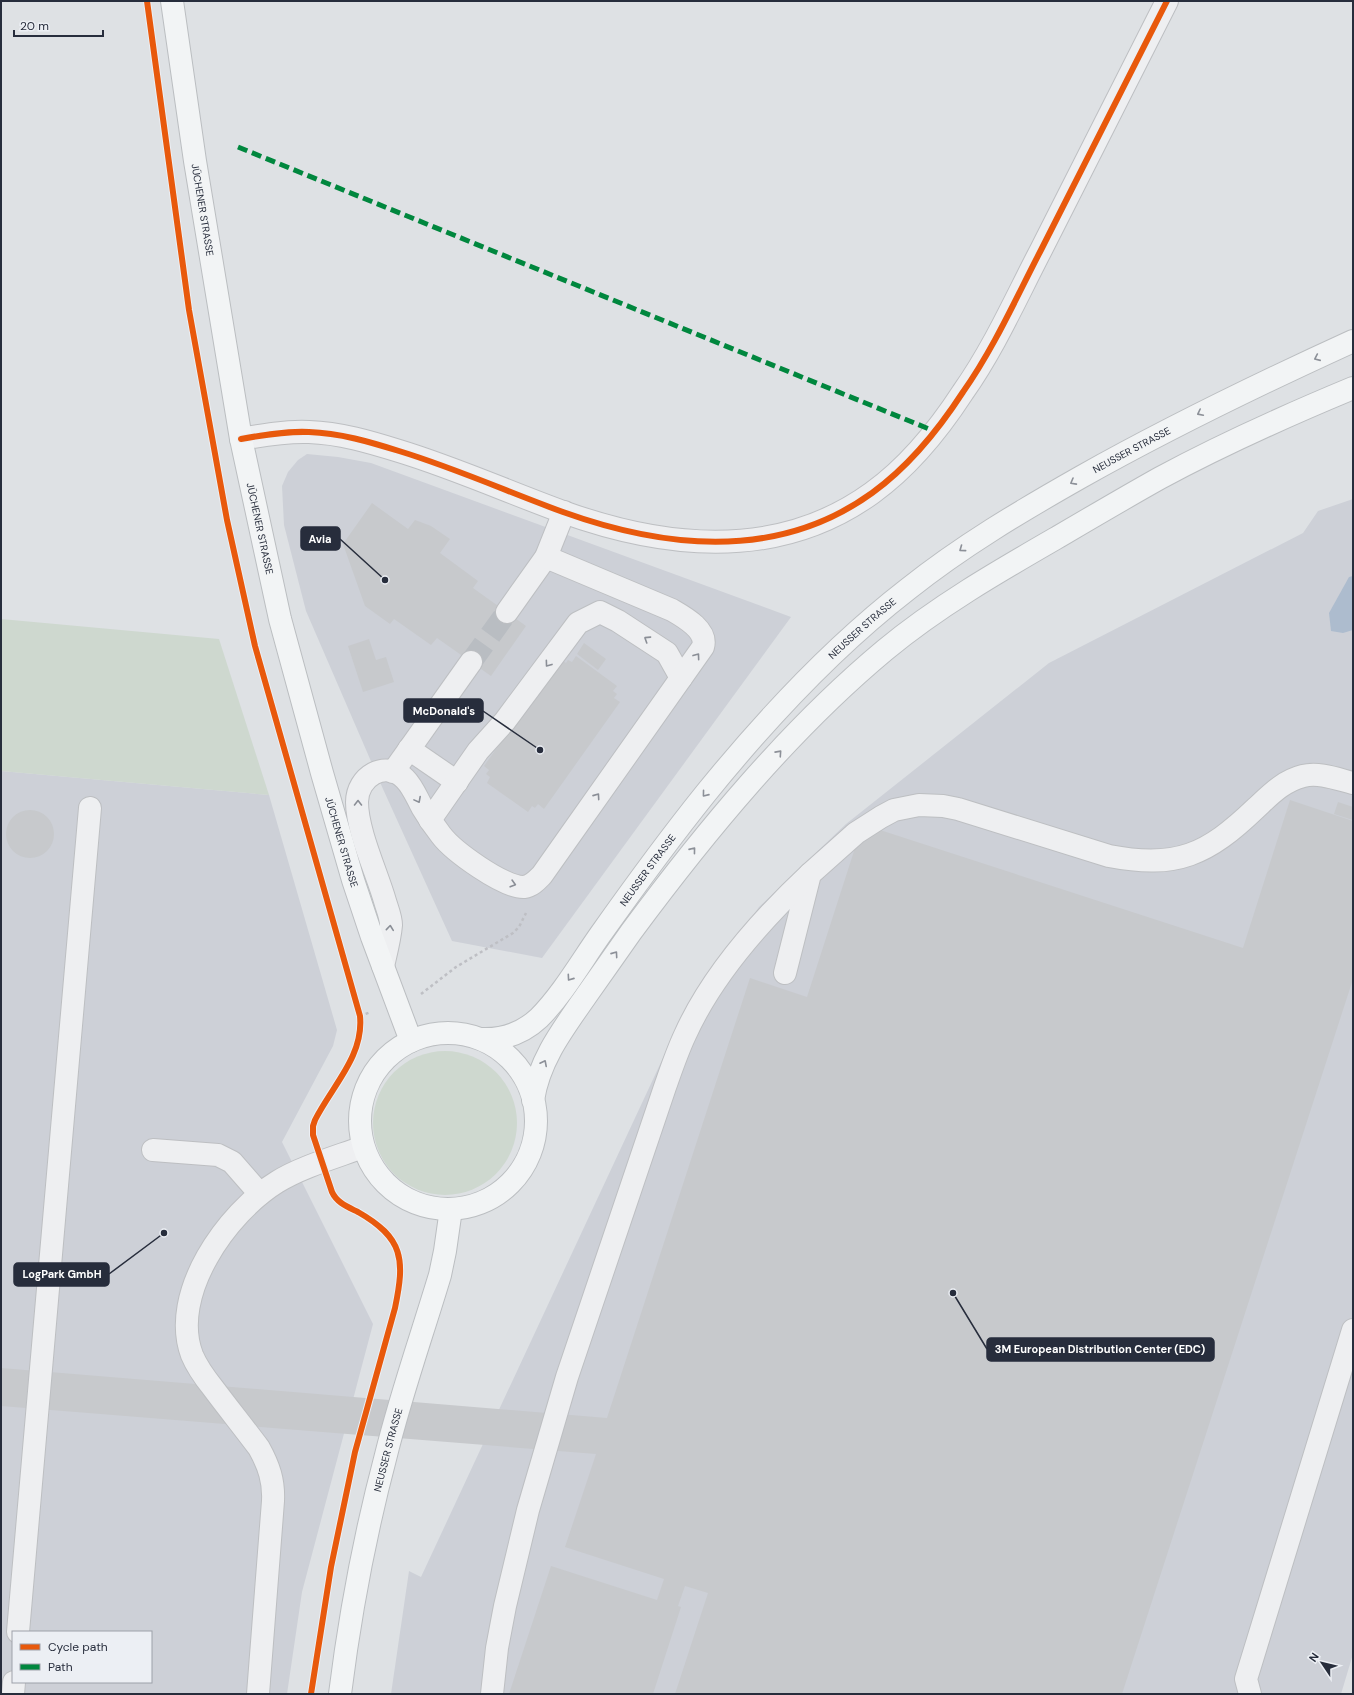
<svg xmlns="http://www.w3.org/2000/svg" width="1354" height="1695" font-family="'DM Sans',sans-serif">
  <rect width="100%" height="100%" fill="#dee1e4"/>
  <g fill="#cdd0d7" fill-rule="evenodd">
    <polygon points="307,454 338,457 371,463 791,617 542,958 452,941 383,789 306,611 284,525 282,486 288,472 298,460"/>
    <polygon points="1353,499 1353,1654 1341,1694 391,1694 409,1571 421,1577 683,1015 759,907 846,824 1049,663 1303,533 1318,511"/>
    <path d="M1,771L269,795L337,1030L333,1046L282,1142L373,1324L302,1592L287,1694H1ZM13,1632H151V1682H13Z"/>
  </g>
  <g fill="#ced8cf">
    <polygon points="1,619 219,639 269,795 1,771"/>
    <circle cx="445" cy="1123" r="72"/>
  </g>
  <polygon fill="#adbcce" points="1353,576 1353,630 1343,633 1331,631 1329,613 1349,577"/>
  <g fill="#c7c9cc">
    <polygon points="372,503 408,529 415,520 431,526 450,539 440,553 478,581 473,588 526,626 491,676 437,638 431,645 394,619 390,624 365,606 343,544"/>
    <polygon points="369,639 376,660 386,657 394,682 363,692 348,646"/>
    <polygon points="584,643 606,659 598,670 577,654"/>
    <polygon points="576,656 617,686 613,691 617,694 614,698 620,702 544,809 538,804 535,808 532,806 528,812 487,783 490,777 486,774 489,770 484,766 560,659 566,663 568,660 572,662"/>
    <polygon points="1290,800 1353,821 1353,979 1122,1694 675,1694 708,1593 685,1586 678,1606 681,1607 653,1694 509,1694 551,1566 657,1600 664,1579 565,1547 596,1454 1,1406 1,1368 607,1418 750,978 807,997 855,848 880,830 1243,948"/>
    <polygon points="1338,802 1353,807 1353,820 1334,814"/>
    <circle cx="30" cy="834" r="24"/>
  </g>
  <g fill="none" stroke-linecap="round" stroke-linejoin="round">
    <polyline stroke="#b9bdc2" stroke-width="22" stroke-dasharray="22 11" stroke-linecap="butt" points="471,662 507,612"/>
    <defs>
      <g id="minor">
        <path d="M241,439C263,435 286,431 309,432C340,433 370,442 399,451C455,468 508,492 563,512C666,549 778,561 872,493C908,467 939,429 963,392C994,348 1016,298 1041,250C1083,167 1125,84 1167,1"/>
        <polyline points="507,612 546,557 564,512"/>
        <polyline points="409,749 457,782"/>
        <polyline points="393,772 471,662"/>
        <polyline points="430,820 478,751 505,721 578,623 600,612 618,621 667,653 681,678"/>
        <path d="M383,966C386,953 390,938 391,925C391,917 387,908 385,901C377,873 357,831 357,802C357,777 385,759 405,779C413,787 417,798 422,807C428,817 434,826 441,835C453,851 504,888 524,887C532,886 537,880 542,875L703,647C708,630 684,617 672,610L546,557"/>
        <path d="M785,973L810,874L856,833L881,817L894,810L919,805L943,806L958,809L1109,856C1177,869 1207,855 1256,808C1270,795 1283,781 1303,776C1319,772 1337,779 1353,783"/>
        <polyline points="153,1150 218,1155 232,1162 260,1194"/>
        <polyline points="18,1632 90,808"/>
        <polyline points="13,1694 14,1682"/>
        <path d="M258,1694L273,1501C274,1481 269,1466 259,1448C244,1428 228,1408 213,1388C205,1378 197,1367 192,1355C169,1294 227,1213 277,1182C301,1167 336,1157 363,1147"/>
        <path d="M492,1694L497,1648L505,1606L528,1510L567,1377L665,1087C671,1070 677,1052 685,1035C712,975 762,919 810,874"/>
        <polyline points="1250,1694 1246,1679 1353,1330"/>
      </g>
      <g id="major">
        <path id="s1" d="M172,1L195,161L241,439L280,619L322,773L353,880L372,937L411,1041"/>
        <circle cx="448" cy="1121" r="88"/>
        <path id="s2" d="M481,1039C503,1040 523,1033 539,1018C562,995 581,962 600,935C634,887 669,839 706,793C766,719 833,647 908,589C962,546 1021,511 1081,477C1170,427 1261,383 1353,341"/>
        <path d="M533,1100C539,1060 563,1029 586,996C601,975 616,953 631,932C705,832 789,730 885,650C938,606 999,571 1058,537C1092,517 1126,497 1160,478C1223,444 1288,415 1353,388"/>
        <path id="s3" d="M340,1694C350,1614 365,1534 386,1455C401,1394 422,1335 440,1275L445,1251L451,1209"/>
      </g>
    </defs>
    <use href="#minor" stroke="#bdbfc2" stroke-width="24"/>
    <use href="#major" stroke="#bbbec1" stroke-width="24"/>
    <g stroke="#bebfc4" stroke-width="2.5" stroke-dasharray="3 3" stroke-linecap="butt">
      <polyline points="421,994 456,967 513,933 519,927 526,913"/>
      <polyline points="360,1016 371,1012"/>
    </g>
    <use href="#minor" stroke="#eeeff1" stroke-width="22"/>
    <use href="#major" stroke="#f2f4f5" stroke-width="22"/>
    <polyline stroke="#00873e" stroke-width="5" stroke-dasharray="10 5" stroke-linecap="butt" points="238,147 934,431"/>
    <defs>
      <g id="cycleway">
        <path d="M147,1L189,310L227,520L255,646L360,1016C364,1056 332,1086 315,1120L313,1126V1135L332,1192C337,1203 348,1207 358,1212C404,1238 405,1260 395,1308L355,1452L331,1567L311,1694"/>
        <path d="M241,439C263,435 286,431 309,432C340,433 370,442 399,451C455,468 508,492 563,512C666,549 778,561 872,493C908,467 939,429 963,392C994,348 1016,298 1041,250C1083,167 1125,84 1167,1"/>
      </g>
    </defs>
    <use href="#cycleway" stroke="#eceff4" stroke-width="8"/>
    <use href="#cycleway" stroke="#e8590c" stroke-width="6"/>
  </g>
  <defs><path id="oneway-chevron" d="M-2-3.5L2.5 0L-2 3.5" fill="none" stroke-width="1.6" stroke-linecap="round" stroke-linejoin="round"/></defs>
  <g stroke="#8c9098">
    <use href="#oneway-chevron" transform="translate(1317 358) rotate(156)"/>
    <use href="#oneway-chevron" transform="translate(1200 413) rotate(153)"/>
    <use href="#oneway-chevron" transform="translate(1073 482) rotate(151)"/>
    <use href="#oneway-chevron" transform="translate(962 549) rotate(144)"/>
    <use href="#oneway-chevron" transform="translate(779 753) rotate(-48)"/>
    <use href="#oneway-chevron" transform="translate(705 794) rotate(129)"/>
    <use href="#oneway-chevron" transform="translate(693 850) rotate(-51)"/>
    <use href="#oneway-chevron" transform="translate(615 954) rotate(-55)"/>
    <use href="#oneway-chevron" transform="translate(570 978) rotate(125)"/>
    <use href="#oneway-chevron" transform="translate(544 1063) rotate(-63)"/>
  </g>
  <g stroke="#8a8e96">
    <use href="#oneway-chevron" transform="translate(647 639) rotate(-147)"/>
    <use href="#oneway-chevron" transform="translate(697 656) rotate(-54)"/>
    <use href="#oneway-chevron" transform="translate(548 664) rotate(126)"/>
    <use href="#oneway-chevron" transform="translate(597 796) rotate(-55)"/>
    <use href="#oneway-chevron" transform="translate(418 800) rotate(62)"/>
    <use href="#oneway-chevron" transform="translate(358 803) rotate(-90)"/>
    <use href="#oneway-chevron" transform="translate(513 884) rotate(16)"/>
    <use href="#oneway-chevron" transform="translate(390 928) rotate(-84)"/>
  </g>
  <g text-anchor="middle" stroke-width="4" stroke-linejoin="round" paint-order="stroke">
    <g font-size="10" fill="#272d3c" stroke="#eceff4">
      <text dy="4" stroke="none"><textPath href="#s1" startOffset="211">JÜCHENER STRASSE</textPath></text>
      <text dy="4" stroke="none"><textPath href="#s2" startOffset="895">NEUSSER STRASSE</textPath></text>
      <text dy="4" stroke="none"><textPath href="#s1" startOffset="535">JÜCHENER STRASSE</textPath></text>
      <text dy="4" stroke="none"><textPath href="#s2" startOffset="571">NEUSSER STRASSE</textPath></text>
      <text dy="4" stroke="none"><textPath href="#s1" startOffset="859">JÜCHENER STRASSE</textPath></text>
      <text dy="4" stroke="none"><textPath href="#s2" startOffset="247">NEUSSER STRASSE</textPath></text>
      <text dy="4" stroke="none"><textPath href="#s3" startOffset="249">NEUSSER STRASSE</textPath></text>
    </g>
  </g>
  <path fill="none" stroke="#272d3c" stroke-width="1.5" d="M385 580L340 539M540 750L483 711M164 1233L109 1274M953 1293L987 1349"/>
  <g fill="#272d3c" stroke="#eceff4" stroke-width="1.5">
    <circle cx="385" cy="580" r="4"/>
    <circle cx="540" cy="750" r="4"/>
    <circle cx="164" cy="1233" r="4"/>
    <circle cx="953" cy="1293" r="4"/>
  </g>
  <g fill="#272d3c" stroke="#272d3c" stroke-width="1.5">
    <rect x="301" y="527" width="39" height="23" rx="4"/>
    <rect x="404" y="699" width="79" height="23" rx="4"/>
    <rect x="14" y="1263" width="95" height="23" rx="4"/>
    <rect x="987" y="1338" width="227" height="23" rx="4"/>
  </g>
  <g font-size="11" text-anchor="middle" font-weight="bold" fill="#fff">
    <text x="320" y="543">Avia</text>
    <text x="444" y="715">McDonald's</text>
    <text x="62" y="1278">LogPark GmbH</text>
    <text x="1100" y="1353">3M European Distribution Center (EDC)</text>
  </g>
  <rect width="1354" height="1695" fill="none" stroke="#272d3c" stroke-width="4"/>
  <rect x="12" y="1631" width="140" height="52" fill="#eceff4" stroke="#9da1aa"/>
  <rect x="20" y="1644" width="20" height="6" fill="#e8590c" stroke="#9da1aa"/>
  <text x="48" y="1651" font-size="12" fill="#272d3c">Cycle path</text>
  <rect x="20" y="1664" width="20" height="6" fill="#00873e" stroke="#9da1aa"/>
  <text x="48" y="1671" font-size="12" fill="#272d3c">Path</text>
  <g transform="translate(1322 1663) rotate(305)" stroke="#eceff4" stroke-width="3" paint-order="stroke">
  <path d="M0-3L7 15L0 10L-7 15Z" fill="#272d3c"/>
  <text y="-6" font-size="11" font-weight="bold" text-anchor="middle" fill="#272d3c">N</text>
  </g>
  <path d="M14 30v6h89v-6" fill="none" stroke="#272d3c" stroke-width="2"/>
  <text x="20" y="30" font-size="12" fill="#272d3c" stroke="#eceff4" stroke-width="3" paint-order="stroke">20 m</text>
</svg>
